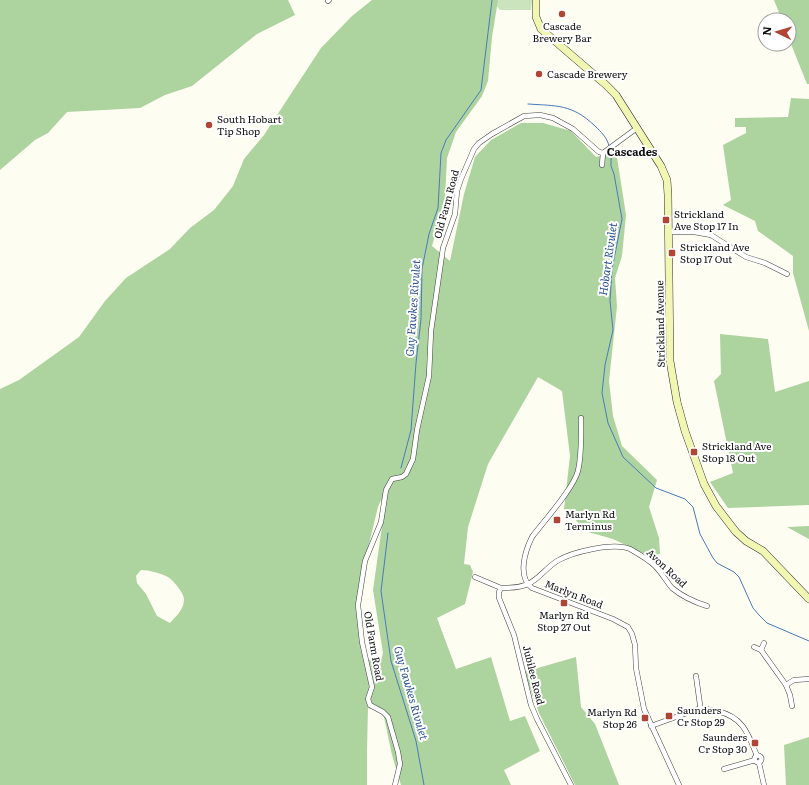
<svg xmlns="http://www.w3.org/2000/svg" width="809" height="785" font-family="Literata,serif">
  <rect width="100%" height="100%" fill="#fdfdf1"/>
  <polygon fill="#cbe4be" points="495,0 532,0 531,10 500,10 495,4"/>
  <g fill="#add39f" fill-rule="evenodd">
    <polygon points="0,0 288,0 295,15 257,34 192,86 165,95 140,108 67,112 48,133 35,140 0,170"/>
    <path d="M372,0H498L492,37L488,81L482,96L456,132L447,158L445,199L432,246L450,261L464,194L475,157L491,140L521,123H543L571,131L596,157L616,151L626,215L622,256L615,278L617,306L609,381L613,416L622,446L657,480L649,507L659,538L660,554L649,556L613,539L588,532L564,509L570,456L562,391L538,377L488,464L468,527L464,564L470,565L473,572L465,604L437,618L456,669L491,657L510,721L525,716L540,751L504,770L511,785H401L392,755L383,712L368,708L367,749V785H0V389L19,380L79,337L105,301L126,278L170,249L190,228L214,210L233,186L244,159L264,135L321,48L352,16ZM381,500L385,505L373,590L383,653L381,660L374,662L368,659L360,629L359,585L378,507ZM141,570C149,570 160,573 168,577C173,580 184,593 184,599C184,610 176,616 170,623L157,616L146,594L137,583L136,576Z"/>
    <polygon points="774,0 809,0 809,84 807,84 789,39 789,20 782,20"/>
    <polygon points="791,98 809,99 809,331 793,273 793,256 758,231 755,221 723,205 731,200 723,145 746,133 746,127 735,127 735,118 788,117"/>
    <polygon points="720,334 768,339 775,392 809,381 809,505 728,508 710,482 733,473 714,381 721,374"/>
    <polygon points="809,526 809,539 787,527"/>
    <polygon points="576,657 581,707 595,724 619,785 575,785 539,713 524,672"/>
    <polygon points="809,737 809,785 786,785 784,745"/>
  </g>
  <g fill="none" stroke-linecap="round" stroke-linejoin="round">
    <g stroke="#4a7abe" stroke-width="1">
      <path d="M528,104C557,106 572,104 595,126C601,132 607,137 609,146"/>
      <polyline points="611,151 611,166 614,174 622,219 612,269 610,301 613,330 605,365 602,393 608,423 623,457 656,488 685,499 693,507 700,534 713,558 717,563 734,572 739,577 753,608 759,615 767,623 809,641"/>
      <polyline points="401,468 411,430 416,363 421,319 422,269 429,234 438,208 441,153 446,140 481,90 492,0"/>
      <polyline points="388,533 381,591 391,661 416,741 424,785"/>
    </g>
    <defs>
      <g id="street">
        <polyline points="328,1 329,0"/>
        <polyline points="602,165 603,153"/>
        <polyline points="669,232 694,232 711,235 746,257 765,263 787,274"/>
        <path d="M581,418C581,435 582,454 578,471C573,489 544,521 532,537C525,551 517,577 532,588L613,619L628,627L632,634L635,645L636,668L644,709L679,785"/>
        <polyline points="475,577 501,588 499,592 499,598 514,635 531,705 537,719 571,785"/>
        <path d="M501,588C510,588 520,588 528,584C539,579 546,568 557,561C572,552 613,542 630,549C639,554 648,559 655,566C662,573 666,581 672,588C683,597 694,602 707,606"/>
        <polyline points="754,647 761,650 786,685 794,680 809,679"/>
        <polyline points="761,650 764,643"/>
        <polyline points="696,676 701,712"/>
        <polyline points="786,685 790,695 792,706"/>
        <path d="M651,726L698,709C705,708 710,710 717,711C743,717 748,733 757,756"/>
        <circle cx="758" cy="759" r="3.5"/>
        <polyline points="759,763 764,785"/>
        <polyline points="724,769 755,760"/>
        <polyline points="395,785 400,764 398,752 388,717 383,712 370,705 368,699 372,687 362,642 358,605 365,561 381,522 386,490 392,479 402,477 406,474 413,459 417,430 429,376 431,331 443,248 455,214 457,191 461,179 474,149 479,143 492,134 524,116 540,115 553,118 573,129 599,152 603,153 637,128"/>
      </g>
      <polyline id="secondary" points="536,0 536,17 541,29 605,84 616,95 661,166 667,180 668,195 670,361 677,402 685,431 704,484 716,506 736,532 746,541 763,551 809,599"/>
    </defs>
    <use href="#street" stroke="#414141" stroke-width="5.5"/>
    <use href="#secondary" stroke="#303030" stroke-width="8"/>
    <use href="#street" stroke="#fff" stroke-width="4.5"/>
    <use href="#secondary" stroke="#f1f6b3" stroke-width="7"/>
  </g>
  <g fill="#af4635" stroke="#fff" stroke-width="1.5">
    <circle cx="562" cy="14" r="4"/>
    <circle cx="539" cy="74" r="4"/>
    <circle cx="209" cy="125" r="4"/>
    <rect x="662" y="216" width="8" height="8" rx="2"/>
    <rect x="668" y="249" width="8" height="8" rx="2"/>
    <rect x="690" y="448" width="8" height="8" rx="2"/>
    <rect x="553" y="516" width="8" height="8" rx="2"/>
    <rect x="560" y="599" width="8" height="8" rx="2"/>
    <rect x="665" y="712" width="8" height="8" rx="2"/>
    <rect x="641" y="714" width="8" height="8" rx="2"/>
    <rect x="751" y="739" width="8" height="8" rx="2"/>
  </g>
  <g text-anchor="middle" stroke-width="4" stroke-linejoin="round" paint-order="stroke">
    <g font-size="10" fill="#0e0e0e" stroke="#fff" text-anchor="start">
      <text x="562" y="30" text-anchor="middle">Cascade<tspan x="562" dy="12">Brewery Bar</tspan></text>
      <text x="547" y="78">Cascade Brewery</text>
      <text x="217" y="123">South Hobart<tspan x="217" dy="12">Tip Shop</tspan></text>
      <text x="674" y="218">Strickland<tspan x="674" dy="12">Ave Stop 17 In</tspan></text>
      <text x="680" y="251">Strickland Ave<tspan x="680" dy="12">Stop 17 Out</tspan></text>
      <text x="702" y="450">Strickland Ave<tspan x="702" dy="12">Stop 18 Out</tspan></text>
      <text x="565" y="518">Marlyn Rd<tspan x="565" dy="12">Terminus</tspan></text>
      <text x="564" y="619" text-anchor="middle">Marlyn Rd<tspan x="564" dy="12">Stop 27 Out</tspan></text>
      <text x="677" y="714">Saunders<tspan x="677" dy="12">Cr Stop 29</tspan></text>
      <text x="637" y="716" text-anchor="end">Marlyn Rd<tspan x="637" dy="12">Stop 26</tspan></text>
      <text x="747" y="741" text-anchor="end">Saunders<tspan x="747" dy="12">Cr Stop 30</tspan></text>
    </g>
    <g font-size="10" fill="#0e0e0e" stroke="#fff">
      <text transform="translate(446 204) rotate(-75)" y="4">Old Farm Road</text>
      <text transform="translate(660 324) rotate(-91)" y="4">Strickland Avenue</text>
      <text transform="translate(667 568) rotate(43)" y="4">Avon Road</text>
      <text transform="translate(574 594) rotate(21)" y="4">Marlyn Road</text>
      <text transform="translate(374 646) rotate(80)" y="4">Old Farm Road</text>
      <text transform="translate(534 675) rotate(76)" y="4">Jubilee Road</text>
    </g>
    <g font-size="11" font-weight="bold" fill="#0e0e0e" stroke="#fff">
      <text x="632" y="156">Cascades</text>
    </g>
    <g font-size="11" font-style="italic" fill="#254e92" stroke="#fff">
      <text transform="translate(608 259) rotate(-82)" y="4">Hobart Rivulet</text>
      <text transform="translate(413 308) rotate(-86)" y="4">Guy Fawkes Rivulet</text>
      <text transform="translate(411 693) rotate(74)" y="4">Guy Fawkes Rivulet</text>
    </g>
  </g>
  <g transform="translate(777 32) rotate(275)"><circle r="19" fill="#ffffff" stroke="#9f9f9f"/>
  <path d="M0-3L7 15L0 10L-7 15Z" fill="#af4635"/>
  <text y="-6" font-size="11" font-weight="bold" text-anchor="middle" fill="#0e0e0e">N</text>
  </g>
</svg>
